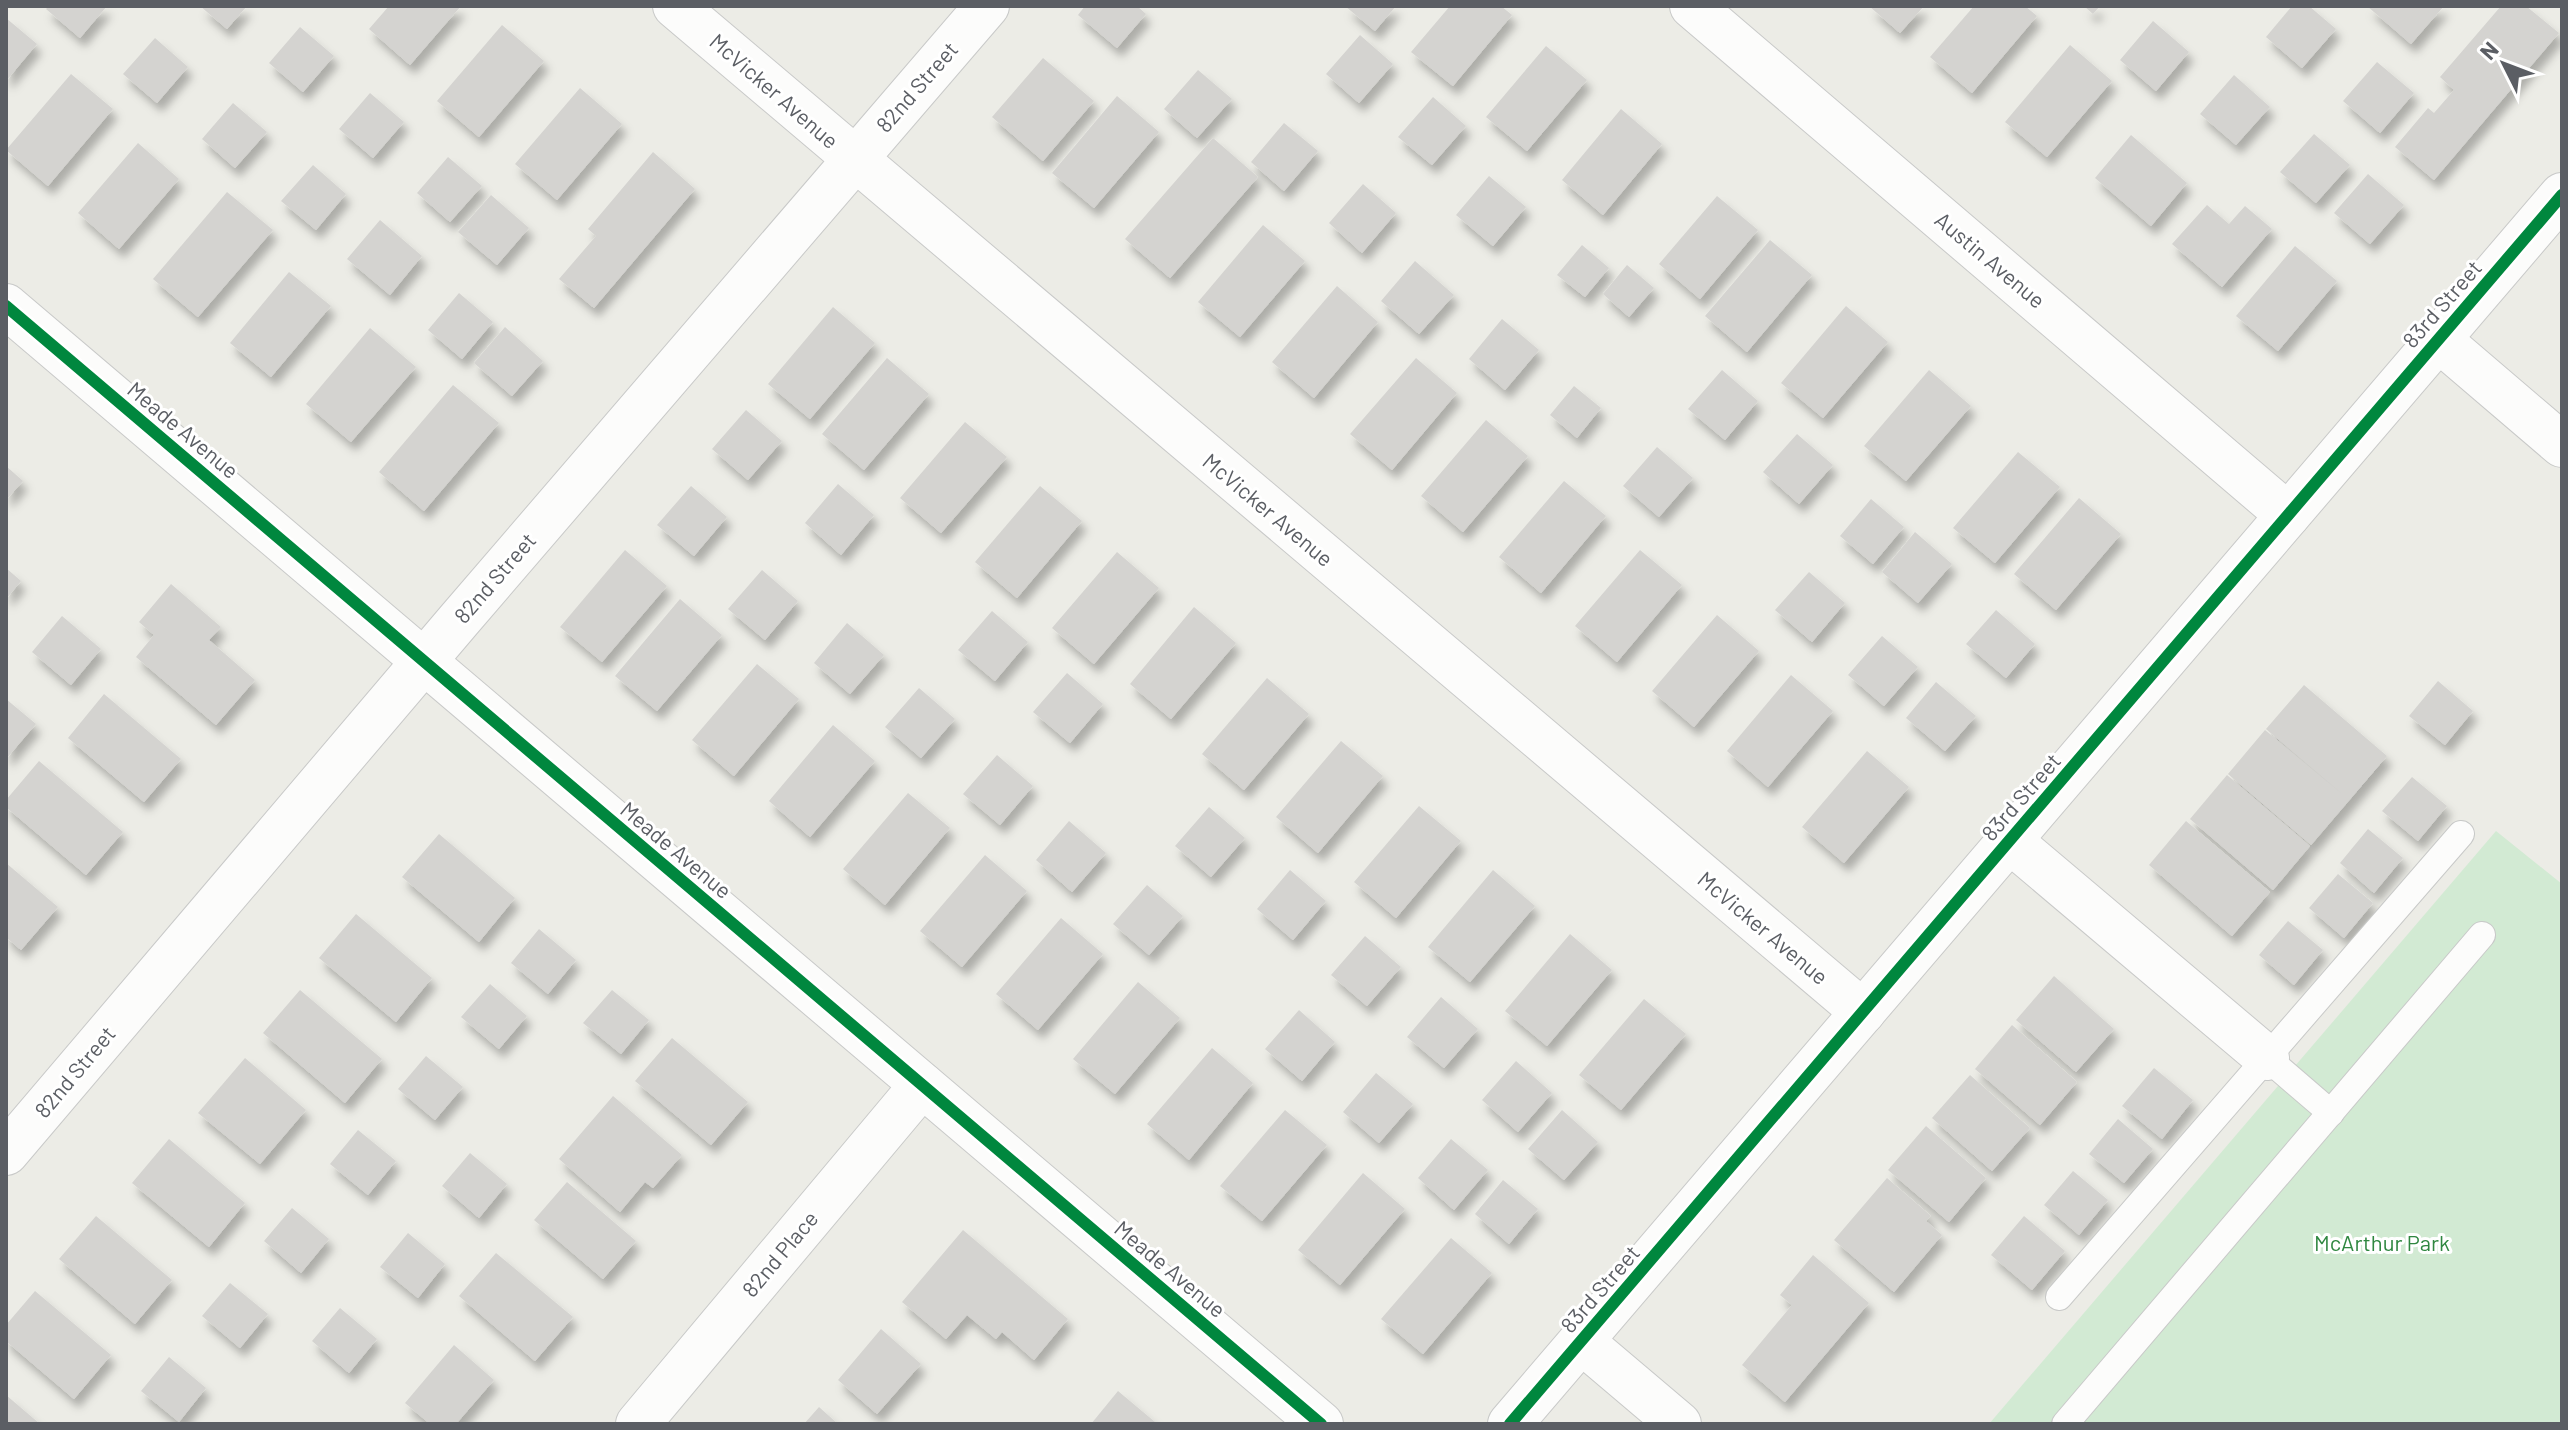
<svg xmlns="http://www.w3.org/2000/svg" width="2568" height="1430" font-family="Barlow,sans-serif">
  <defs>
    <filter id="shadow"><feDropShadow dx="5" dy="9" stdDeviation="4" flood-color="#0004"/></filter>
  </defs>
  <rect width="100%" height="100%" fill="#ecece6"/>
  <polygon fill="#d2ead3" points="2496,831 2562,884 2562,1424 1989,1424"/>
  <g fill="#d4d3d0" filter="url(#shadow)">
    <polygon points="49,6 107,6 80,38 46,9"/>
    <polygon points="200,6 247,6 227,29"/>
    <polygon points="389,6 461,6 410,65 369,29"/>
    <polygon points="1085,6 1137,6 1146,14 1117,48 1078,15"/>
    <polygon points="1345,6 1396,6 1375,31"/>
    <polygon points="1450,6 1501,6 1512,15 1453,86 1411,52"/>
    <polygon points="1869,6 1924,6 1900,33"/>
    <polygon points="1974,6 2025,6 2037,16 1972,93 1930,57"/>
    <polygon points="2084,6 2100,6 2093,14"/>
    <polygon points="2292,6 2309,6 2336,29 2302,68 2266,37"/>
    <polygon points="2367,6 2444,6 2411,44"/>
    <polygon points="2501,6 2526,6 2559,33 2434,180 2395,147 2428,108 2434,113 2454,90 2440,77"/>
    <polygon points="6,18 37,44 6,81"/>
    <polygon points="2153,21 2189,52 2156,91 2120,60"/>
    <polygon points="502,25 544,61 479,137 437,101"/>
    <polygon points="300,27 334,56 303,92 269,63"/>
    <polygon points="1360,35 1393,64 1359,103 1326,74"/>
    <polygon points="155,38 188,67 157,103 123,74"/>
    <polygon points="2070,45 2112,81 2047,157 2005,122"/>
    <polygon points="1546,46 1587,80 1527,151 1486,117"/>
    <polygon points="1043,58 1094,101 1043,161 992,117"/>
    <polygon points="2377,62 2414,93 2380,133 2343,101"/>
    <polygon points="1198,70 1232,99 1197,138 1164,109"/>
    <polygon points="71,74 113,109 48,186 6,150"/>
    <polygon points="2234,75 2270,107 2236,145 2200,114"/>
    <polygon points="580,88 622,124 557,200 515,164"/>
    <polygon points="370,93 404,122 373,158 339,129"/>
    <polygon points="1117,96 1159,132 1094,208 1052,173"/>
    <polygon points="1433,97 1466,126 1432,165 1398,137"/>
    <polygon points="233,103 267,132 235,168 202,139"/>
    <polygon points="1621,109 1662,144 1603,215 1562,180"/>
    <polygon points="1284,123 1318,151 1284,191 1251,162"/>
    <polygon points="2314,134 2350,165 2316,203 2280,172"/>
    <polygon points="2131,135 2187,183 2151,226 2095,178"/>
    <polygon points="1213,138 1258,177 1170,278 1125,239"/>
    <polygon points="138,143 179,179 119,249 78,213"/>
    <polygon points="653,152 695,189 594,308 559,279 596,236 588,229"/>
    <polygon points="448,157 482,186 450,222 417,193"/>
    <polygon points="313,165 346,194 316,230 281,201"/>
    <polygon points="2368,174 2404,205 2370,244 2334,213"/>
    <polygon points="1489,176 1526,207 1493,246 1456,215"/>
    <polygon points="1363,184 1396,213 1362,253 1329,223"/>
    <polygon points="227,192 273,230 198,317 153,279"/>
    <polygon points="491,195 529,228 497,265 458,232"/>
    <polygon points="1717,196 1758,230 1700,299 1659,264"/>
    <polygon points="2207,205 2229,224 2245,206 2272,229 2222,287 2172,244"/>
    <polygon points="380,220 422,256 390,295 347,259"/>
    <polygon points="1263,225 1305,261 1240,337 1198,302"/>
    <polygon points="1770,240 1812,275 1747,352 1705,316"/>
    <polygon points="1582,245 1609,268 1585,297 1557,275"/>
    <polygon points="2295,246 2337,281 2278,351 2236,316"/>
    <polygon points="1415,261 1454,295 1419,334 1381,301"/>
    <polygon points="1627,265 1654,288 1629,317 1603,294"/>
    <polygon points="289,272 331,306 271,377 230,343"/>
    <polygon points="1337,286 1378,322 1314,398 1272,362"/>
    <polygon points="459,293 493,322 462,359 428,330"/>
    <polygon points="1846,306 1888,342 1823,418 1781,383"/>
    <polygon points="833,307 875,343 810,419 768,384"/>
    <polygon points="1502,319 1539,350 1505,390 1469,359"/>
    <polygon points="505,327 543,361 512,396 474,363"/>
    <polygon points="370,328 416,367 351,442 306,404"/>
    <polygon points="887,358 929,394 864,470 822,434"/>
    <polygon points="1416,358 1457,393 1392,470 1350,434"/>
    <polygon points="1722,370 1758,401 1725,440 1688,409"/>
    <polygon points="1929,370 1971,406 1906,481 1864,446"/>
    <polygon points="453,385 499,423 424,511 379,472"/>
    <polygon points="1574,386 1601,408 1577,438 1550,415"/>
    <polygon points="746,410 782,441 748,480 712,449"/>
    <polygon points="1486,420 1528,456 1463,532 1421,496"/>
    <polygon points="965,422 1007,457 941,533 900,498"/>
    <polygon points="1797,434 1833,465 1799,504 1763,472"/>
    <polygon points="1657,447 1693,478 1659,517 1623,486"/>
    <polygon points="2018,452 2060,487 1995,563 1953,528"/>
    <polygon points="6,466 23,481 6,500"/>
    <polygon points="1564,481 1606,516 1541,593 1499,557"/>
    <polygon points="838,484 874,515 841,555 805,523"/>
    <polygon points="691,486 727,517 694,556 657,525"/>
    <polygon points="1040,486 1082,521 1017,598 975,562"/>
    <polygon points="2079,498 2121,534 2056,610 2014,574"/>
    <polygon points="1871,499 1904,527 1873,564 1840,536"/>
    <polygon points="1915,532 1952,564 1918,603 1882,572"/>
    <polygon points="625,550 667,586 602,662 560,627"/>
    <polygon points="1640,550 1682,585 1617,662 1575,626"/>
    <polygon points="1117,552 1159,588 1094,664 1052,628"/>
    <polygon points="6,568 21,581 6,599"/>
    <polygon points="762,570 798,601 765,640 728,609"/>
    <polygon points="1809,572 1845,603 1812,642 1775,610"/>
    <polygon points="171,584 221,627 209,640 255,680 216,725 136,657 154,635 139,622"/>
    <polygon points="680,599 722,635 657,711 615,676"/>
    <polygon points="1194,607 1236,643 1171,719 1130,684"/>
    <polygon points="1996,610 2035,644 2006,678 1966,644"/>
    <polygon points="992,611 1028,642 995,681 958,650"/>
    <polygon points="1717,615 1759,651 1694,727 1652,691"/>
    <polygon points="62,616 101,649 71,685 32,652"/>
    <polygon points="847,623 884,655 850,694 814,663"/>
    <polygon points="1882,636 1918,667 1884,706 1848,675"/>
    <polygon points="757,664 799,699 734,776 692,740"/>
    <polygon points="1067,673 1103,704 1070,743 1033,712"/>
    <polygon points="1791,675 1833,711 1768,787 1727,751"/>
    <polygon points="1267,678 1309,714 1244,790 1202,754"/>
    <polygon points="2438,681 2473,711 2445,745 2409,716"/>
    <polygon points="1936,682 1976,716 1945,751 1906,718"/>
    <polygon points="2304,685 2387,756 2311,845 2228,774 2265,730 2341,793 2266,729"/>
    <polygon points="919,688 955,719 921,758 885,727"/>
    <polygon points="104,694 181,759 144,802 68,738"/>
    <polygon points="6,699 36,724 6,759"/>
    <polygon points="833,725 875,761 810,837 769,801"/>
    <polygon points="1341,741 1383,776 1318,853 1276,817"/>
    <polygon points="1867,751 1909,787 1844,863 1802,827"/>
    <polygon points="997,755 1033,786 1000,825 963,794"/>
    <polygon points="39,761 123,832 86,875 6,807 6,800"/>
    <polygon points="2227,775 2310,846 2273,890 2190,819"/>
    <polygon points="2412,777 2447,806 2418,841 2382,811"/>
    <polygon points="908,793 950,828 885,905 843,869"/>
    <polygon points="1419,806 1461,841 1396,918 1354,882"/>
    <polygon points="1209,807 1245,838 1211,877 1175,846"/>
    <polygon points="1069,821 1106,853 1072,892 1036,860"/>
    <polygon points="2186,821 2270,892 2232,936 2149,865"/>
    <polygon points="2368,829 2403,858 2374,893 2340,863"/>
    <polygon points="439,834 515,898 479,942 402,877"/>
    <polygon points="985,855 1027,891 962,967 920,931"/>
    <polygon points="6,863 58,907 21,950 6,937"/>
    <polygon points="1290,870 1326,901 1293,940 1257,909"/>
    <polygon points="1493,870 1535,906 1470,982 1428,947"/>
    <polygon points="2338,874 2373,903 2344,938 2309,908"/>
    <polygon points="1147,885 1183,916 1149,955 1113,924"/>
    <polygon points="356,914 432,978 396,1022 319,958"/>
    <polygon points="1061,918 1103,954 1038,1030 996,994"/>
    <polygon points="2288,921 2323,950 2294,985 2259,955"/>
    <polygon points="539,929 576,960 548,994 511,963"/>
    <polygon points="1570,934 1612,970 1547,1046 1505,1011"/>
    <polygon points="1365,936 1401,967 1367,1006 1331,975"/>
    <polygon points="2054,976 2114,1029 2076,1072 2016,1020"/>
    <polygon points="1138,982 1180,1018 1115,1094 1073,1059"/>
    <polygon points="490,984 527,1016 499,1049 461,1017"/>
    <polygon points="300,990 382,1059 345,1103 263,1033"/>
    <polygon points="612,990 649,1020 621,1054 583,1023"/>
    <polygon points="1441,997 1478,1029 1444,1068 1407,1037"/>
    <polygon points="1644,999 1686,1034 1621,1110 1579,1075"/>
    <polygon points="1299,1010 1335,1042 1302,1081 1265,1049"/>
    <polygon points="2012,1025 2077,1082 2040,1125 1975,1069"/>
    <polygon points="672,1038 748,1102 711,1145 635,1081"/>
    <polygon points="1212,1048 1253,1083 1189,1160 1147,1124"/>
    <polygon points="426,1056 463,1087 435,1120 398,1089"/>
    <polygon points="245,1058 306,1110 260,1164 198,1113"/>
    <polygon points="1516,1061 1552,1093 1518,1132 1482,1100"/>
    <polygon points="2154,1068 2193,1100 2162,1139 2122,1106"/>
    <polygon points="1376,1073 1413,1104 1379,1143 1343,1112"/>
    <polygon points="1970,1075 2030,1128 1992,1171 1932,1118"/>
    <polygon points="613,1096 682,1155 653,1188 645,1182 620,1212 559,1159"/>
    <polygon points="1285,1110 1327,1145 1262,1221 1220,1186"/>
    <polygon points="1562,1110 1598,1142 1564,1180 1528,1149"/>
    <polygon points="2118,1119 2153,1149 2124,1183 2089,1154"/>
    <polygon points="1926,1126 1986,1178 1949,1222 1888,1170"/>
    <polygon points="358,1130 396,1161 368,1195 330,1164"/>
    <polygon points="169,1139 245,1203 209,1247 132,1183"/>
    <polygon points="1451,1139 1488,1170 1454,1210 1418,1178"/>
    <polygon points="470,1153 507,1184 479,1218 442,1186"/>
    <polygon points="2073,1171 2108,1200 2079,1235 2044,1205"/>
    <polygon points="1363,1173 1405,1209 1340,1285 1298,1250"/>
    <polygon points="1887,1178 1931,1216 1926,1221 1942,1235 1894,1292 1834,1240"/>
    <polygon points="1503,1180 1538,1209 1509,1244 1475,1214"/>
    <polygon points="567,1182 636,1241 603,1279 534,1220"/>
    <polygon points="292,1208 329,1239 301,1273 264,1241"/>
    <polygon points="96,1216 172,1280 135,1324 59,1259"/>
    <polygon points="2024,1216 2065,1251 2032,1290 1991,1255"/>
    <polygon points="963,1230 1068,1319 1034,1360 1002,1332 996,1339 967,1315 946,1339 902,1302"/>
    <polygon points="408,1233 445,1264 418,1298 380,1267"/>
    <polygon points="1451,1238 1492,1273 1423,1354 1381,1319"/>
    <polygon points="496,1253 573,1317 535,1361 459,1296"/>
    <polygon points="1813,1255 1869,1303 1785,1402 1742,1365 1792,1305 1780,1295"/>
    <polygon points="230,1283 268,1314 240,1348 202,1316"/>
    <polygon points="35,1291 111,1355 74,1399 6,1341 6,1325"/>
    <polygon points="340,1308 377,1339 349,1373 312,1341"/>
    <polygon points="881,1329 921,1364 877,1414 838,1380"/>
    <polygon points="454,1345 494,1380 456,1424 430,1424 405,1403"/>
    <polygon points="169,1357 206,1388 179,1422 141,1391"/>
    <polygon points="1118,1391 1155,1422 1153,1424 1091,1424"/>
    <polygon points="6,1395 40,1424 6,1424"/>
    <polygon points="819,1407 838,1424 804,1424"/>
  </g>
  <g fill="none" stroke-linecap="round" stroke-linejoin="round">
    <defs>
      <g id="lane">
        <polyline points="2267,1058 2331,1113"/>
        <polyline points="2059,1297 2461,834"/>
        <polyline points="2065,1424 2482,935"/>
      </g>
      <g id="street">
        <polyline points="675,6 1863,1012"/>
        <polyline points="1692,6 2288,515"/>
        <polyline points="6,306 1321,1424"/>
        <polyline points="2438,339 2562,445"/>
        <polyline points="2010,841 2267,1058"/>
        <polyline points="6,1153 459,620 987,6"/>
        <polyline points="1581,1341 1679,1424"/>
        <polyline points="638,1424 922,1085"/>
        <polyline points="1510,1424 2562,195"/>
      </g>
    </defs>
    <use href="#lane" stroke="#c8c9c8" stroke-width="28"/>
    <use href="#street" stroke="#c8c9c8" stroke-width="46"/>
    <use href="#lane" stroke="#fcfcfb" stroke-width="26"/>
    <use href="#street" stroke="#fcfcfb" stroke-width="44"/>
    <defs>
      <g id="cycleway">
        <polyline points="6,306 1321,1424"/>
        <polyline points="1510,1424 2562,195"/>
      </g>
    </defs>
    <use href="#cycleway" stroke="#fff" stroke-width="17"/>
    <use href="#cycleway" stroke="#00873e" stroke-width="12"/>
  </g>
  <g text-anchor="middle" stroke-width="6" stroke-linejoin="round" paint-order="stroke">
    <g font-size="22" fill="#5b5e64" stroke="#fff">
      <text transform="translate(917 87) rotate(-49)" y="8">82nd Street</text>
      <text transform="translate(774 91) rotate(41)" y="8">McVicker Avenue</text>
      <text transform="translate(1990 260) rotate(40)" y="8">Austin Avenue</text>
      <text transform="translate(2442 304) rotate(-49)" y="8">83rd Street</text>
      <text transform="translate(183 430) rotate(40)" y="8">Meade Avenue</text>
      <text transform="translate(1268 510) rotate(40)" y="8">McVicker Avenue</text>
      <text transform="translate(495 578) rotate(-49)" y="8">82nd Street</text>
      <text transform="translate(2021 797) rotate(-49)" y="8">83rd Street</text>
      <text transform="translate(676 850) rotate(40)" y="8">Meade Avenue</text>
      <text transform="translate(1763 928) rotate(40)" y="8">McVicker Avenue</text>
      <text transform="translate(75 1072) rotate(-50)" y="8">82nd Street</text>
      <text transform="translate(780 1254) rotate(-50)" y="8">82nd Place</text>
      <text transform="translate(1170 1269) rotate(40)" y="8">Meade Avenue</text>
      <text transform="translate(1600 1289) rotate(-49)" y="8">83rd Street</text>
    </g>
    <g font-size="22" fill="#2f8740" stroke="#fff">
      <text x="2382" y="1251">McArthur Park</text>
    </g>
  </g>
  <rect width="2568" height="1430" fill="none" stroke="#5b5e64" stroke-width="16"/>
  <g transform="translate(2504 64) rotate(312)" stroke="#ffffff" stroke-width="6" paint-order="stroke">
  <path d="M0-6L14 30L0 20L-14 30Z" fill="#5b5e64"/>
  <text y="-12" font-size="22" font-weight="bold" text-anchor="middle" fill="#5b5e64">N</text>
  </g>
</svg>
